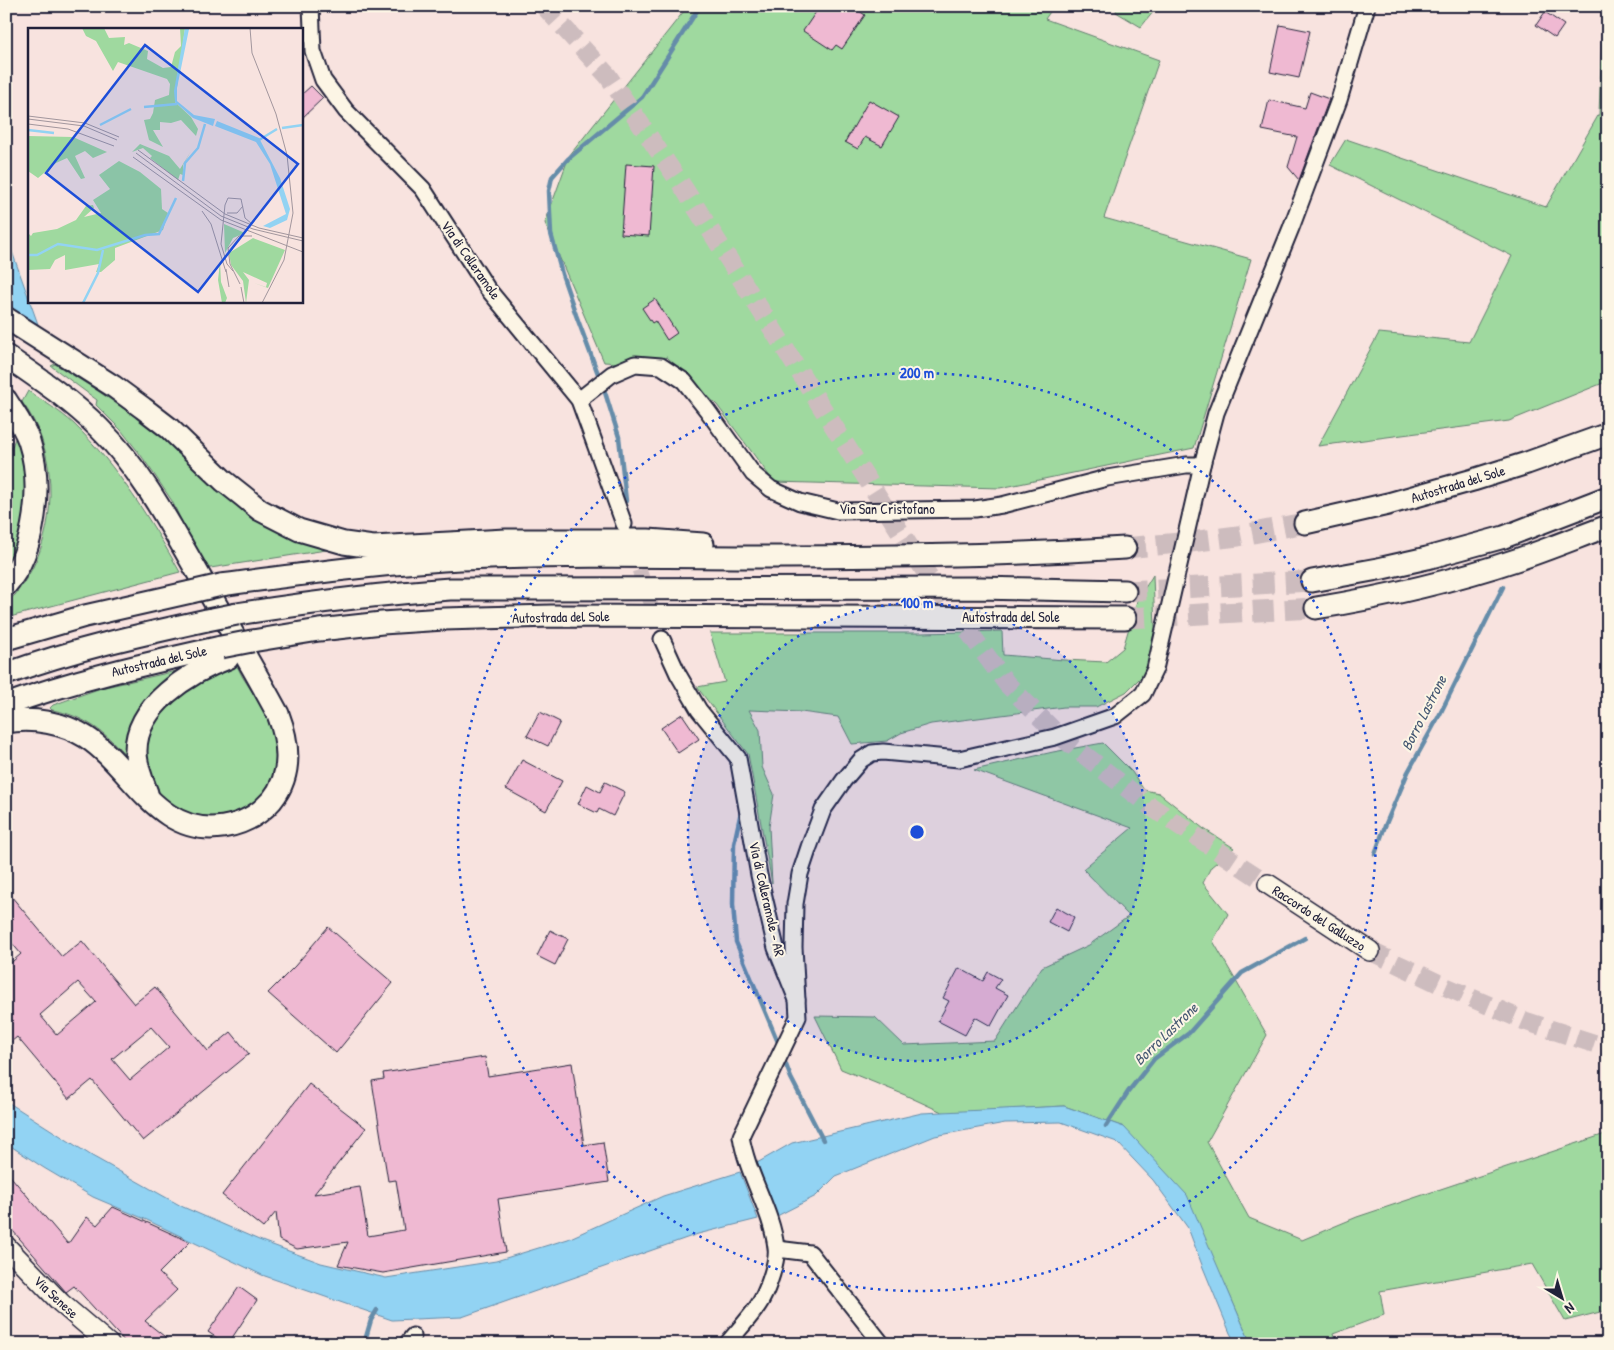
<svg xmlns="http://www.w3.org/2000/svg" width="1614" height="1350" font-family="'Patrick Hand',sans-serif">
  <rect width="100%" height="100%" fill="#f8e3df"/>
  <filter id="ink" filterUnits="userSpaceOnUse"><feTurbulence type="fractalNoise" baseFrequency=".02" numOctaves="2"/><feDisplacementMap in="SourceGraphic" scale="10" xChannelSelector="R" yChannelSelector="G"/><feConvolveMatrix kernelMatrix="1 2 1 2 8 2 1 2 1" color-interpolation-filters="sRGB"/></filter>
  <g filter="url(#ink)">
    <g fill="#9fd99f" stroke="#607e6d">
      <polygon points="688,6 1054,6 1045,19 1159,60 1104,218 1251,259 1194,448 1000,488 774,482 717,405 667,357 635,364 604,362 545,223 569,156"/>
      <polygon points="1117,6 1158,6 1141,27 1116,12"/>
      <polygon points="1603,6 1608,6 1608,381 1509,421 1318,446 1379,333 1469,342 1512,256 1330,165 1346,139 1546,207 1599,114"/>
      <polygon points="55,364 98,391 152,428 226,496 251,513 325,548 326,550 204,569 172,501 156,477 140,454 121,430 96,405 97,400 51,366"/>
      <path d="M28,391C43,401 60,411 74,424C118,467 150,519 180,572L6,618C6,614 5,607 7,603C8,600 13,597 15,595C21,587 27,578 32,569C58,519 57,448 22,402Z"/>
      <polygon points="16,436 20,444 26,472 24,529 6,569 6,462"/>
      <polygon points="1153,575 1155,628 1146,672 1126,692 1096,707 1064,707 931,724 901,733 887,741 852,744 838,717 801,712 749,710 760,730 762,767 774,794 769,827 772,883 748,754 697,687 725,682 710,633 922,633 1002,631 1003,655 1064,660 1106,662 1123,648 1137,601"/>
      <polygon points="235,662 242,676 267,715 277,736 278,763 272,778 265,790 256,800 247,806 239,814 214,820 174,809 158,793 158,788 146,767 145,751 150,728 168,700"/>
      <path d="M176,671L179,672L127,757C107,733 83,715 52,710L50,708L53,705L101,688Z"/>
      <polygon points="1103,743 1132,772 1144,790 1159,793 1204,829 1234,848 1211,867 1203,883 1228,914 1213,941 1267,1035 1207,1142 1249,1218 1302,1240 1357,1217 1608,1133 1608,1310 1565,1321 1532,1264 1380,1291 1384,1315 1333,1334 1336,1344 1251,1344 1225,1284 1124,1127 1064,1106 944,1113 905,1095 841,1069 815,1016 875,1017 904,1045 995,1041 1042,967 1089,945 1129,916 1083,869 1132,828 974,770 1053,752"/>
    </g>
    <g fill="#92d3f3" stroke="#658ca9">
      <polygon points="6,241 10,246 39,327 6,305"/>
      <polygon points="6,1101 92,1156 183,1207 259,1240 321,1263 386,1278 496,1261 568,1239 663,1196 740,1172 758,1219 698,1234 462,1317 392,1320 262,1275 147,1220 93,1197 44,1168 6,1143"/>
      <polygon points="1064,1106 1124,1127 1187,1195 1251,1344 1236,1344 1230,1333 1202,1265 1188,1228 1153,1180 1117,1142 1061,1122 1005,1123 935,1136 836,1176 816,1196 777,1216 757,1163 792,1143 922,1113"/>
    </g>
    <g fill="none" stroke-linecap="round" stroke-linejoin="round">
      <g stroke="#658ca9" stroke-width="4.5">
        <polyline points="600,379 576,315 562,274 551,234 549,191 552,177 568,159 642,97 700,6"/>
        <polyline points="603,386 619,437 626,501"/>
        <polyline points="742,807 734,844 733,904 736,942 780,1047"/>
        <polyline points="1375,854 1385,826 1408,772 1439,716 1503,587"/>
        <polyline points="783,1057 791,1078 823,1140"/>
        <polyline points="1106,1126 1128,1092 1154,1059 1189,1033 1242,973 1305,938"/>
        <polyline points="364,1344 371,1320 377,1310"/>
      </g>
    </g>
    <g fill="#efb9d2" stroke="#22223b" fill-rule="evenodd">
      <polygon points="820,6 852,6 865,15 842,49 836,45 832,50 803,31"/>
      <polygon points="1545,12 1564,25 1555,38 1536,25"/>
      <polygon points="1280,25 1310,31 1299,78 1270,72"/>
      <polygon points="311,86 323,98 301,119 301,95"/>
      <polygon points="1310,92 1329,99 1299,180 1288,167 1297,137 1262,130 1269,100 1305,108"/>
      <polygon points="869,100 899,117 882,146 865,137 858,149 845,142"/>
      <polygon points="626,164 654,166 649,236 621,234"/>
      <polygon points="655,299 677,333 667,340 655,321 652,323 642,308"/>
      <polygon points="540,712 560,722 548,746 527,736"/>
      <polygon points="682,714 699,739 678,753 661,728"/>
      <polygon points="522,760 562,781 546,811 506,789"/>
      <polygon points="605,782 625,792 613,816 599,809 597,813 578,804 587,785 600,792"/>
      <path d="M6,890L62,957L82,941L134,1004L155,987L208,1051L231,1032L249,1054L143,1141L92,1080L69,1099L17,1037L6,1046V967L21,954L6,936ZM78,982L96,1002L57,1035L40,1015ZM151,1027L169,1047L130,1080L112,1059Z"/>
      <polygon points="1056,907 1074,917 1067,932 1048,922"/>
      <polygon points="328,927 393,983 336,1053 268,993 295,966"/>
      <polygon points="550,930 568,939 555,965 537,956"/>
      <polygon points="959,968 983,981 988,972 1001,979 995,988 1008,995 991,1026 975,1017 965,1035 938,1021 949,1001 943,998"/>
      <polygon points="485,1057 488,1076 572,1063 584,1145 603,1142 609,1182 498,1199 506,1252 383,1273 338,1265 348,1242 297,1249 279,1240 276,1212 263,1228 222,1195 309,1084 366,1128 314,1194 360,1187 368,1236 404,1230 396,1180 388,1181 372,1081 384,1079 383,1073"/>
      <polygon points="6,1171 68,1244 87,1217 97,1225 113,1207 190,1242 159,1273 177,1290 145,1321 174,1344 127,1344 74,1286 66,1292 6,1223"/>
      <polygon points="239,1287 257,1300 228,1344 226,1344 208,1332"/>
    </g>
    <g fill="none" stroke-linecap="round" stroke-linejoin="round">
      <polyline stroke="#cdbcbe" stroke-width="15" stroke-dasharray="15 8" stroke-linecap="butt" points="632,548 662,639"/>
      <g stroke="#cdbcbe" stroke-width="19" stroke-dasharray="19 9" stroke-linecap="butt">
        <polyline points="544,6 608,76 685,190 928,576 1007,684 1054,731 1110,775 1150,806 1268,884"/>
        <polyline points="1370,951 1444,986 1525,1021 1608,1048"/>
      </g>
      <g stroke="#cdbcbe" stroke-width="21" stroke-dasharray="21 11" stroke-linecap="butt">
        <polyline points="1125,548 1190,542 1238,536 1305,523"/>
        <polyline points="1125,591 1312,581"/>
        <polyline points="1125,618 1316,608"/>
      </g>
      <defs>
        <g id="minor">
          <polyline points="311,6 313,51 323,80 346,111 423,189 487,288 579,400 624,524"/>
          <polyline points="579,400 612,374 635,364 661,366 684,381 707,410 753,474 771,489 800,502 838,511 975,509 1002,505 1107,478 1186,465 1202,465"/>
          <path d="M662,639L678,674L699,710L738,758L759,875L776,948L797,1000L798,1017L741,1136C747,1175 772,1210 776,1248C778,1260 768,1288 762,1299C755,1313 737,1331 727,1344"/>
          <polyline points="797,1000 794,947 795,904 800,874 809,847 823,810 844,780 861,760 872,753 883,752 959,759 1055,737 1115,716 1143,694 1155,669 1202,465 1216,413 1291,228 1339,100 1367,6"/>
          <polyline points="777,1249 810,1253 882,1344"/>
          <polyline points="407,1344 413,1336"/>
        </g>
        <g id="major">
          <polyline points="1268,884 1370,951"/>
          <polyline points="6,1246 61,1303 109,1344"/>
        </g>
        <g id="highway">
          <polyline points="6,318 113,386 143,408 169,428 224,481 243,496 260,510 299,530 344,543 373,547 506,540 648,540 703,544"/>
          <path d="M6,356C38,378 71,400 99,428C142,470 173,530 203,582C228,626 254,669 278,714C289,743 293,774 272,800C259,815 242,824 223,827C157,837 133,768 86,737C64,723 33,717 6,722"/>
          <path d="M6,400C14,413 24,426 29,441C43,484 36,550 6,585"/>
          <polyline points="1305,523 1388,504 1473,480 1527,463 1608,434"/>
          <polyline points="1312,581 1378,569 1427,558 1504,537 1608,497"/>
          <path d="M221,585C295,575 369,565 443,560C541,555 640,556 738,557C867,557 996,556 1125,548"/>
          <path d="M1316,608C1385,597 1453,581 1519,559C1549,549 1578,537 1608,526"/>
          <path d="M237,614C308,603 378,594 450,589L980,588L1125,591"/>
          <polyline points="6,639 85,616 191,592"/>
          <polyline points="252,641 319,630 382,623 444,619 551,616 1125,618"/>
          <path d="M6,674C71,650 139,635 207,620"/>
          <path d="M6,705C76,679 149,663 221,647"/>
          <path d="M147,793C142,780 136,766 136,752C135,705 190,672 228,658"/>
        </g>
      </defs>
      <use href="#minor" stroke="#22223b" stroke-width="19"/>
      <use href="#major" stroke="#22223b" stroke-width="22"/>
      <use href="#highway" stroke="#22223b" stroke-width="25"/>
      <use href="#minor" stroke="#fcf5e5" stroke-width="15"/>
      <use href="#major" stroke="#fcf5e5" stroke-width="19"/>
      <use href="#highway" stroke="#fcf5e5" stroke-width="21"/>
      <defs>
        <g id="highway-bridge">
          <polyline points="191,592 221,585"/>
          <polyline points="207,620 237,614"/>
          <polyline points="221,647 252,641"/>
        </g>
      </defs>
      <use href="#highway-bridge" stroke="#22223b" stroke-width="25" stroke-linecap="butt"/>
      <use href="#highway-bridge" stroke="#fcf5e5" stroke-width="21"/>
    </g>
  </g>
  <circle cx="917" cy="832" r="229" fill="#1d4ed8" fill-opacity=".12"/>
  <g fill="none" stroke="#1d4ed8" stroke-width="2.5" stroke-dasharray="2.5 5">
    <circle cx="917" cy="832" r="229"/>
    <circle cx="917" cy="832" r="459"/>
  </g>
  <g text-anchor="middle" stroke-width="4" stroke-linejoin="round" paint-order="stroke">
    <g font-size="14" fill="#22223b" stroke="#fcf5e5">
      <text transform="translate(471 260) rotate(55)" y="5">Via di Colleramole</text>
      <text transform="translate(1458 484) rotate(-17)" y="5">Autostrada del Sole</text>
      <text x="887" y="514">Via San Cristofano</text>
      <text transform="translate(561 617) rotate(-1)" y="5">Autostrada del Sole</text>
      <text x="1011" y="622">Autostrada del Sole</text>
      <text transform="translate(159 661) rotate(-13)" y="5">Autostrada del Sole</text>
      <text transform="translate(767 899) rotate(77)" y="5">Via di Colleramole - AR</text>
      <text transform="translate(1319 918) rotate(33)" y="5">Raccordo del Galluzzo</text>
      <text transform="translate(56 1297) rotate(43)" y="5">Via Senese</text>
    </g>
    <g font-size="15" font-style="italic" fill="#445772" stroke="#fcf5e5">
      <text transform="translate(1424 713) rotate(-63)" y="5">Borro Lastrone</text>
      <text transform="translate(1166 1034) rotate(-44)" y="5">Borro Lastrone</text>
    </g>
  </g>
  <g transform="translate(28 28)">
    <rect width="275" height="275" fill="#f8e3df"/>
    <path d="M54,0H76L81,10L97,9L96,17L101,15L120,23L119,31L135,40L143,39L147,24L153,18L152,0H157L147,74L163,89L170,101L168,108L153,92L143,95L132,94V102H125L135,119L121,112L116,92L122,91L125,85L127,72L141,67L142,56L139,51L90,34L85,43L68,13L58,8ZM0,108L45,109L79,124L65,130L57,123L47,128L57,150L53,151L39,130L28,135L10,150L0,143ZM112,116L141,128L152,141L163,123L155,137V147L152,146L150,152L122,130L124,128L115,120L104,124ZM91,133L112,144L133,161L134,181L140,185L135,202L87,220V232L73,244H68L71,236L37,242V227L27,232L22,241L0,242V205L3,208L5,205L29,201L48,192L58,178L65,177L66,180L56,189L73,185L65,172L82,161L71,147ZM196,196L217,205L205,210L197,225ZM225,210L257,222L240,260L226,255L238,259L239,255L215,244L221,252L218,275L215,253L203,237L201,225ZM192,234L193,254L199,270L197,275H194L190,252Z" fill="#9fd99f"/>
    <path d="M157,0L161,1L149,60V73L166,87L187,91L185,98L165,90L147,74L146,63ZM189,93L231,110L252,150L262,181L259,192L242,200L235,198L258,186L242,136L228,114L187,98Z" fill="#92d3f3"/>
    <path fill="none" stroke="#92d3f3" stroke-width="2.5" d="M116,79L149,76M72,97L103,81M254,100L275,97M0,102L26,105M231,112L249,101M155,153L157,135L170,120L177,96M0,227H9L30,216L69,222L117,207L131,206L148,170M55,275L70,245L75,222"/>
    <path fill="none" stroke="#a2969d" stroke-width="1" d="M222,0L224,25L248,86L259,127L265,185L256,232L234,275M0,88L57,95L91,109M0,91L56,98L89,112M0,96L40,101L86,118M110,122L197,186L231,200L275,210M108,125L193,188L225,201L275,213M105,129L193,192L275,224M174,183L183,196L198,244M199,185H209L215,178M198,241L201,259M205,243L199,236L193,216L197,177L200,170L213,171L217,190L224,196M212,256L202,236L200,220L211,208H224M213,259L216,275"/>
    <path fill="#1d4ed8" fill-opacity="0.15" stroke="#1d4ed8" stroke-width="2.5" d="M117,17L270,136L170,264L18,145Z"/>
    <rect width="275" height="275" fill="none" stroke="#22223b" stroke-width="2.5"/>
  </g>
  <circle cx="917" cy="832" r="8" fill="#1d4ed8" stroke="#fcf5e5" stroke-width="2.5"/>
  <g font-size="15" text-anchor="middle" font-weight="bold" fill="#1d4ed8" stroke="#fcf5e5" stroke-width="4" stroke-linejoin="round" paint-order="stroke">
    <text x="917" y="378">200 m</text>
    <text x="917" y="608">100 m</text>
  </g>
  <rect width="1614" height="1350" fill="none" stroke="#fcf5e5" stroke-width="25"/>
  <rect x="12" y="12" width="1589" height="1325" fill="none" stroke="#22223b" stroke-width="2" filter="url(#ink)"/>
  <g transform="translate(1562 1298) rotate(142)" stroke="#fcf5e5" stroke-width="4" paint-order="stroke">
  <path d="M0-4L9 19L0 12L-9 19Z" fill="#22223b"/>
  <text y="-8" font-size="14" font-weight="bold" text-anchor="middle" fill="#22223b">N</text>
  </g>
</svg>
